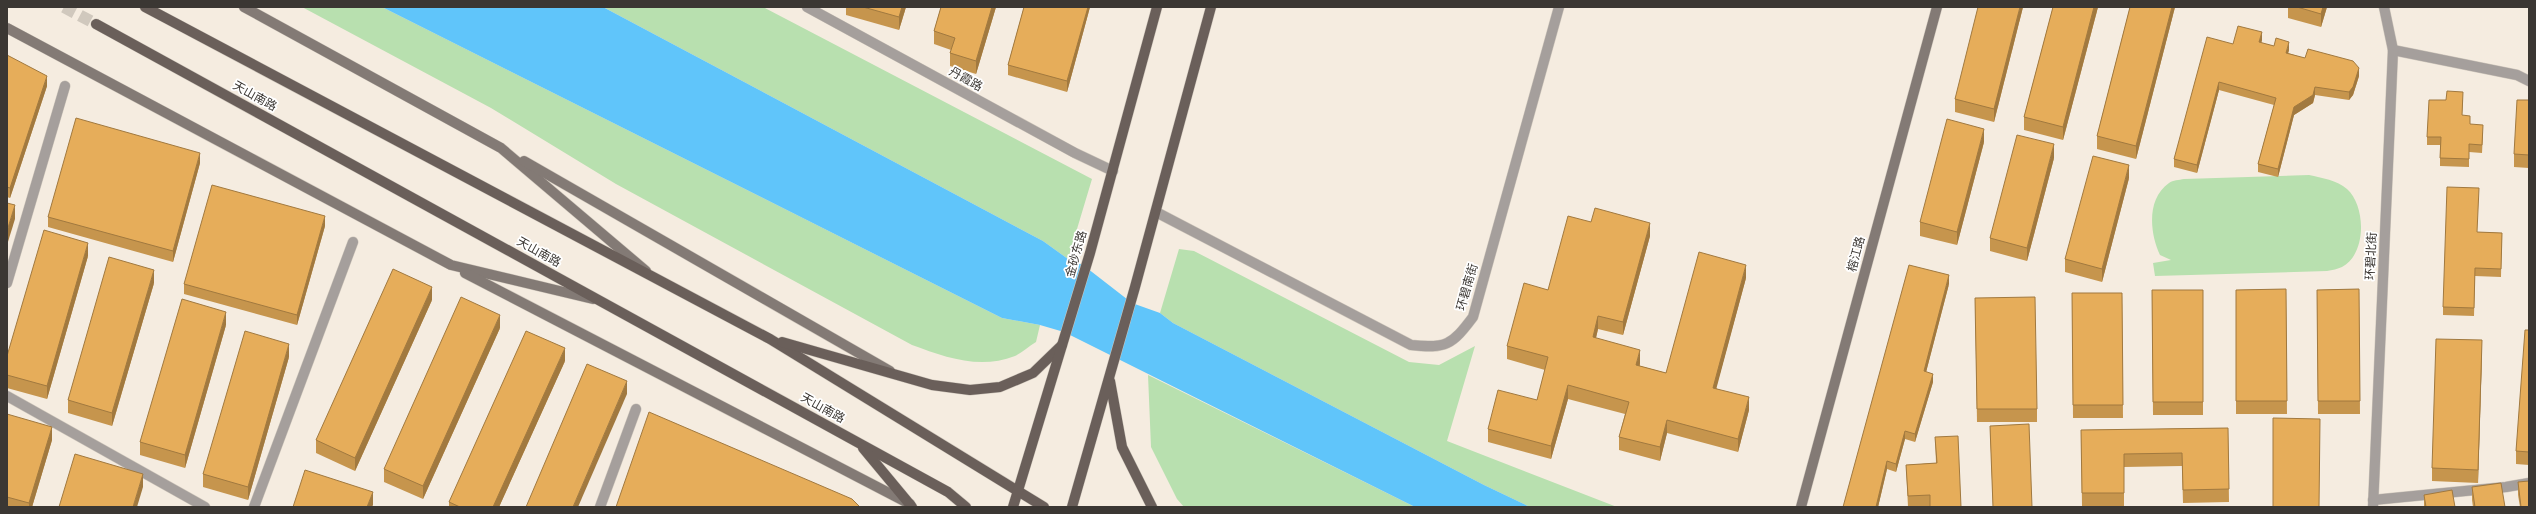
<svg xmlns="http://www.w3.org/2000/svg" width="2536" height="514" font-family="'Alegreya Sans','Noto Sans SC',sans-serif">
  <rect width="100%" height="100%" fill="#f5ece0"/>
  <g fill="#b8e0af">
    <path d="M302,7H382L1002,318L1040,325L1036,342C1029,346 1022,353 1015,356C979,370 945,357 912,345L616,184L491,108Z"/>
    <polygon points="603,7 763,7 1092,179 1068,259 1043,241"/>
    <path d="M2309,175C2322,178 2337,180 2347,189C2366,206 2367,254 2342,267C2338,269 2332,270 2327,271L2155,276L2153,263L2171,260L2160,255C2150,234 2146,199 2169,183C2173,180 2179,180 2184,179Z"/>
    <polygon points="1179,249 1194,251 1409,362 1439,365 1475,346 1447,441 1617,507 1530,507 1484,485 1173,323 1160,313"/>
    <polygon points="1148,375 1415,507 1184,507 1177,499 1151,447"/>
  </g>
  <polygon fill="#60c5fa" points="382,7 603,7 1043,241 1068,259 1083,265 1132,303 1160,313 1173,323 1484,485 1530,507 1415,507 1064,332 1040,325 1002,318"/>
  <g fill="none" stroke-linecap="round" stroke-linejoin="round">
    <polyline stroke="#d0c8bd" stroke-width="12" stroke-dasharray="12 6" stroke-linecap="butt" points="64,7 96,24"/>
    <defs>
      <g id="street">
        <polyline points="807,7 1075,153 1113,171"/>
        <polyline points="2393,50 2517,75 2529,81"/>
        <path d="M1156,212L1411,345C1446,349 1452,345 1473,317L1559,7"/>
        <polyline points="7,283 65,86"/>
        <polyline points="7,396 205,507"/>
        <polyline points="2373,500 2506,487 2529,483"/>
        <polyline points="254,507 353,242"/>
        <polyline points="600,507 636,409"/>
        <polyline points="2373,507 2393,50 2384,7"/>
      </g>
      <g id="secondary">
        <polyline points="244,7 501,148 646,271"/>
        <polyline points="7,28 451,265 593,299"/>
        <polyline points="524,161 890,371"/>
        <polyline points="465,273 910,504"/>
        <polyline points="1801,507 1937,7"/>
      </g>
      <g id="primary">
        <polyline points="145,7 770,339 1044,507"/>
        <polyline points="96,24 948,492 966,507"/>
        <polyline points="782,342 932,385 970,390 1000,387 1033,373 1062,345"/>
        <polyline points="1110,381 1122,447 1152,507"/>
        <polyline points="863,448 912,507"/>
        <polyline points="1013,507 1090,253 1157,7"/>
        <polyline points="1072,507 1135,287 1211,7"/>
      </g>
    </defs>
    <use href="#street" stroke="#d0c8bd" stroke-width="11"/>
    <use href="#secondary" stroke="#d0c8bd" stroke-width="11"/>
    <use href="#primary" stroke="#d0c8bd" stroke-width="11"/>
    <use href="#street" stroke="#a59f9c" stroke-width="10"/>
    <use href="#secondary" stroke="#837a75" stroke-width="10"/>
    <use href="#primary" stroke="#6a5f5a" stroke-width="10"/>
  </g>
  <g fill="#c6954d">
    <polygon points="846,7 906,7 899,30 846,15"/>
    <polygon points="941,7 996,7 976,74 950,66 950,53 951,50 934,44 934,31"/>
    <polygon points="1024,7 1090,7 1067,92 1008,75 1008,65"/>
    <polygon points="2023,7 1994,122 1955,112 1955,99"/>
    <polygon points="2053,7 2098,7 2063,140 2024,130 2024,117"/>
    <polygon points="2130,7 2175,7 2136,159 2097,149 2097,136"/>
    <polygon points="2288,7 2327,7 2321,27 2288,18"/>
    <polygon points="2262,40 2261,43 2289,50 2288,53 2359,76 2353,95 2349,100 2315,95 2313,103 2294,115 2278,177 2258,172 2258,164 2274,105 2219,90 2197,173 2174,167 2174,159 2233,44"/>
    <polygon points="7,55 47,86 10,198 7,197"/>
    <polygon points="2446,100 2463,100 2462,115 2470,124 2483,133 2482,153 2469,152 2469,167 2440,166 2440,145 2427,145 2427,137"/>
    <polygon points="2529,100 2529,168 2514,167 2514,154"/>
    <polygon points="1984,142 1957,245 1920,236 1920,222"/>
    <polygon points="2054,158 2027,261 1990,251 1990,238"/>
    <polygon points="200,163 173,262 48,227 48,217"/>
    <polygon points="2129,178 2102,282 2065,272 2065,259"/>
    <polygon points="1591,222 1650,236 1623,335 1598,329 1596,338 1640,363 1640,366 1666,373 1746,278 1716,388 1749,410 1738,452 1667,433 1660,461 1619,450 1619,437 1625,414 1568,399 1551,459 1488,442 1488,429 1537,400 1545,370 1507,359 1507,346 1548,290"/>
    <polygon points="325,226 297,325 184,294 184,284"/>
    <polygon points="2478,232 2502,233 2501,277 2475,276 2474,316 2443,315 2443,307"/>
    <polygon points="88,256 47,399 7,388 7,356"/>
    <polygon points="154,283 112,426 68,413 68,400"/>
    <polygon points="1949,284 1926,372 1933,382 1915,442 1905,439 1896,472 1887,469 1878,507 1843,507"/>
    <polygon points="2286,289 2287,414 2236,414 2236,290"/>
    <polygon points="2359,289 2360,414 2318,414 2317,290"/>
    <polygon points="2152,290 2203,290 2203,415 2153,415"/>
    <polygon points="2072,293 2122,293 2123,418 2073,418"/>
    <polygon points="1975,298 2037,409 2037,422 1977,422"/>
    <polygon points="432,300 355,471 316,453 316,440"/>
    <polygon points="226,325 185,468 140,455 140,442"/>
    <polygon points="500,328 423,499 384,482 384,469"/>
    <polygon points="2529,330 2529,465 2516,464 2516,451"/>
    <polygon points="2482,353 2478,483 2432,481 2432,468"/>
    <polygon points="289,357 248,500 203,487 203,474"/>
    <polygon points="565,361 499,507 449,507 449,502"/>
    <polygon points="7,414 52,440 32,507 7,507"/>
    <polygon points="1990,426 2032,507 1993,507"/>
    <polygon points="2228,428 2229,502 2183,503 2182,466 2124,467 2124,506 2082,506 2081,430"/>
    <polygon points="1935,437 1961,507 1908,507 1906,465 1936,463"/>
    <polygon points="2518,482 2529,507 2520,507 2518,495"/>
    <polygon points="2472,487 2505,507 2473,507 2472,500"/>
    <polygon points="2424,495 2455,507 2424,507"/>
  </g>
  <g fill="#a1793f">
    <polygon points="902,7 906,7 899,30 899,17"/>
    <polygon points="992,7 996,7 976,74 976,61"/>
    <polygon points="1088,7 1090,7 1067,92 1067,81"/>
    <polygon points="2020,7 2023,7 1994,122 1994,109"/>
    <polygon points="2094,7 2098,7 2063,140 2063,127"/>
    <polygon points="2172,7 2175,7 2136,159 2136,146"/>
    <polygon points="2323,7 2327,7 2321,27 2321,14"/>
    <polygon points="2262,32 2262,40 2259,50 2259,42"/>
    <polygon points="2289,42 2289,50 2286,61 2286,53"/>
    <polygon points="2359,68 2359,76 2353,95 2349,100 2349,92"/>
    <polygon points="47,76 47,86 10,198 10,188"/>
    <polygon points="2219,82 2219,90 2197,173 2197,165"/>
    <polygon points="2315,87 2315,95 2313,103 2294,115 2278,177 2278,169 2294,107"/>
    <polygon points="1984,129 1984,142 1957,245 1957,232"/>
    <polygon points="2054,144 2054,158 2027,261 2027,248"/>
    <polygon points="200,153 200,163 173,262 173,251"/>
    <polygon points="2129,165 2129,178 2102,282 2102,269"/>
    <polygon points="15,205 15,219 7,245 7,231"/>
    <polygon points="325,216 325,226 297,325 297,315"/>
    <polygon points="1650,223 1650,236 1623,335 1623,322"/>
    <polygon points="88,243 88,256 47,399 47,386"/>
    <polygon points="1746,265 1746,278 1713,401 1713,388"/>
    <polygon points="154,270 154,283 112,426 112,413"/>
    <polygon points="1949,275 1949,284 1924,380 1924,371"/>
    <polygon points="432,287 432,300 355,471 355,458"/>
    <polygon points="226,312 226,325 185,468 185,455"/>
    <polygon points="500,315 500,328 423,499 423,486"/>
    <polygon points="1598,316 1598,329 1593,350 1593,337"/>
    <polygon points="2482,340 2482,353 2478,483 2478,470"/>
    <polygon points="289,344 289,357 248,500 248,487"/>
    <polygon points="565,348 565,361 499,507 493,507"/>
    <polygon points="1640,350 1640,363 1636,378 1636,365"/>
    <polygon points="1933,374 1933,382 1915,442 1915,434"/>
    <polygon points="627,381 627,394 578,507 573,507"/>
    <polygon points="1568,385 1568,399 1551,459 1551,446"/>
    <polygon points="1749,397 1749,410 1738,452 1738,439"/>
    <polygon points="1667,420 1667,433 1660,461 1660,447"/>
    <polygon points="52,427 52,440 32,507 29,507 29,503"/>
    <polygon points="1905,431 1905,439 1896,472 1896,464"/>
    <polygon points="1887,461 1887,469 1878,507 1876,507"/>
    <polygon points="143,474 143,487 137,507 133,507"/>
    <polygon points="373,492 373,505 372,507 367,507"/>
  </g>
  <g fill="#e6ad5a" stroke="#a1793f">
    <polygon points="863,7 902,7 899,17"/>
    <polygon points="941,7 992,7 976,61 950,53 955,38 934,31"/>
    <polygon points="1024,7 1088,7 1067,81 1008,65"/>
    <polygon points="1978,7 2020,7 1994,109 1955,99"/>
    <polygon points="2053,7 2094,7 2063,127 2024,117"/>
    <polygon points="2130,7 2172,7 2136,146 2097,136"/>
    <polygon points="2297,7 2323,7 2321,14"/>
    <polygon points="2238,26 2262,32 2259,42 2274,46 2276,38 2289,42 2286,53 2305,58 2308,49 2353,61 2359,68 2353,87 2349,92 2315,87 2313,95 2294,107 2278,169 2258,164 2276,98 2219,82 2197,165 2174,159 2207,37 2233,44"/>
    <polygon points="7,55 47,76 10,188 7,187"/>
    <polygon points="2447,91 2463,92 2462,115 2470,116 2470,124 2483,125 2482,145 2469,144 2469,159 2440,158 2441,137 2427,137 2429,100 2446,100"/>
    <polygon points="2517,100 2529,100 2529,155 2514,154"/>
    <polygon points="76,118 200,153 173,251 48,217"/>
    <polygon points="1947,119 1984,129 1957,232 1920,222"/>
    <polygon points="2017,135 2054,144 2027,248 1990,238"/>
    <polygon points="2093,156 2129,165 2102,269 2065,259"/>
    <polygon points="212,185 325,216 297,315 184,284"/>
    <polygon points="2447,187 2479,188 2477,232 2502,233 2501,269 2475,268 2474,308 2443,307"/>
    <polygon points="7,203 15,205 7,231"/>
    <polygon points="1595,208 1650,223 1623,322 1598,316 1593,337 1640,350 1636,365 1666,373 1699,252 1746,265 1713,388 1749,397 1738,439 1667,420 1660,447 1619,437 1629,402 1568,385 1551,446 1488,429 1498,390 1537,400 1548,357 1507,346 1524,283 1548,290 1568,216 1591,222"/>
    <polygon points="44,230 88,243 47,386 7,375 7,356"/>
    <polygon points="109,257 154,270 112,413 68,400"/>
    <polygon points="1909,265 1949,275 1924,371 1933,374 1915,434 1905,431 1896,464 1887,461 1876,507 1843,507"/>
    <polygon points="393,269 432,287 355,458 316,440"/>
    <polygon points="2286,289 2287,401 2236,401 2236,290"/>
    <polygon points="2359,289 2360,401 2318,401 2317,290"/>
    <polygon points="2152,290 2203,290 2203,402 2153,402"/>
    <polygon points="2072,293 2122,293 2123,405 2073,405"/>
    <polygon points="461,297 500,315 423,486 384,469"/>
    <polygon points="2035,297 2037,409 1977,409 1975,298"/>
    <polygon points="182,299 226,312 185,455 140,442"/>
    <polygon points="2525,330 2529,330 2529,452 2516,451"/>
    <polygon points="245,331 289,344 248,487 203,474"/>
    <polygon points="526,331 565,348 493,507 460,507 449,502"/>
    <polygon points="2436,339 2482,340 2478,470 2432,468"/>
    <polygon points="587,364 627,381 573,507 526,507"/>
    <polygon points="649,412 852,499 860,507 616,507"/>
    <polygon points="7,414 52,427 29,503 7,497"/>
    <polygon points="2273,418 2320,419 2319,507 2273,507"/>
    <polygon points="2029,424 2032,507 1993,507 1990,426"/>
    <polygon points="2228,428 2229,489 2183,490 2182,453 2124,454 2124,493 2082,493 2081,430"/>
    <polygon points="1958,436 1961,507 1930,507 1930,495 1908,496 1906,465 1937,463 1935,437"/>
    <polygon points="75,454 143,474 133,507 59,507"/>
    <polygon points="305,470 373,492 367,507 293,507"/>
    <polygon points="2529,481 2529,507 2521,507 2518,482"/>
    <polygon points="2501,483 2505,507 2475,507 2472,487"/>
    <polygon points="2452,490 2455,507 2426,507 2424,495"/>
  </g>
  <g text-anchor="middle" stroke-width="3.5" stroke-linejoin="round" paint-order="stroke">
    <g font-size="12" fill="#3b3733" stroke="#fff">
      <text transform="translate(966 79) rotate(29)" y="4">丹霞路</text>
      <text transform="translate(255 96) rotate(29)" y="4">天山南路</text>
      <text transform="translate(539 252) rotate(29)" y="4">天山南路</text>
      <text transform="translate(1076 254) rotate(-74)" y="4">金砂东路</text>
      <text transform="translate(1856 254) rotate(-75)" y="4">榕江路</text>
      <text transform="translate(2371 256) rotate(-87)" y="4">环碧北街</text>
      <text transform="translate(1467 287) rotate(-74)" y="4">环碧南街</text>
      <text transform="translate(823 408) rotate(29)" y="4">天山南路</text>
    </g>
  </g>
  <rect width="2536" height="514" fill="none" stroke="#3b3733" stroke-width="16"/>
</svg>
